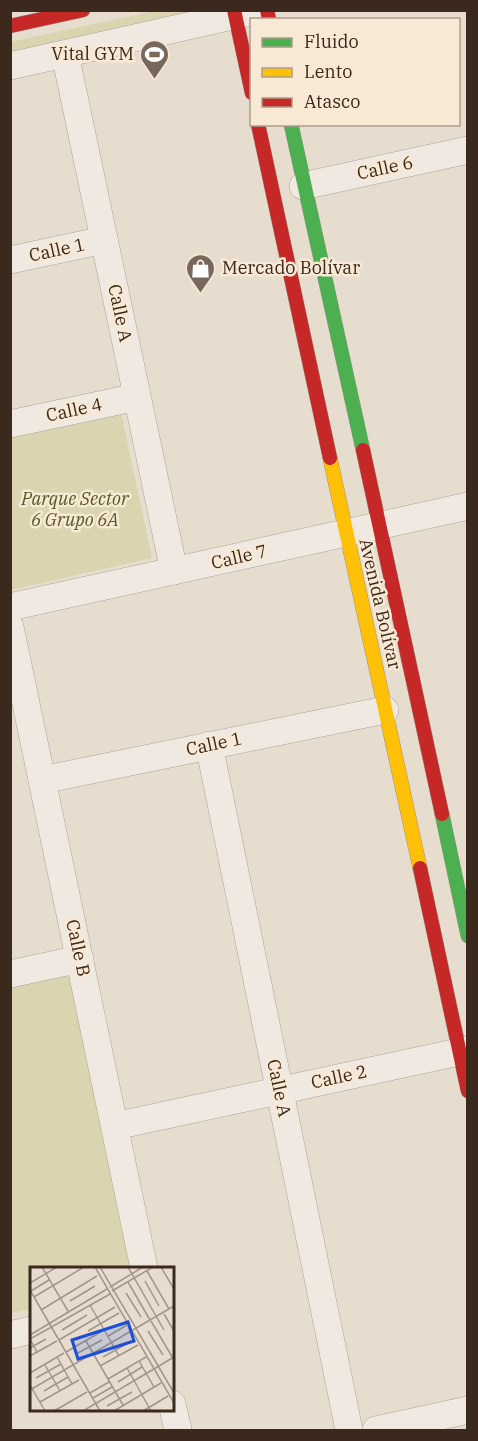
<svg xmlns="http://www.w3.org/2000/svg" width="478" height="1441" font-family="'IBM Plex Serif',serif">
  <rect width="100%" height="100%" fill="#e7ddcf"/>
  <g fill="#dad5b0">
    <polygon points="153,11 185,11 187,20 11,56 10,42"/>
    <polygon points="121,413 152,558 11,590 10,438"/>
    <polygon points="72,970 132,1268 32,1268 31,1309 11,1313 11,983"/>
  </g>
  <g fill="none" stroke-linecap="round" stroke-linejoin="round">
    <defs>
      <g id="street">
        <polyline points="65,54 174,571"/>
        <polyline points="10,66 255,11"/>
        <polyline points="303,186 468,150"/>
        <polyline points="10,260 104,240"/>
        <polyline points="10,424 137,397"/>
        <polyline points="10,607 468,506"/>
        <polyline points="10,627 144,1268"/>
        <polyline points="209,745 349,1430"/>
        <polyline points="42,780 385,710"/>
        <polyline points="10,974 80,959"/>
        <polyline points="115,1126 468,1050"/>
        <polyline points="10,1335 32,1330"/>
        <polyline points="172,1404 178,1430"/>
        <polyline points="376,1430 468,1410"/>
      </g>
      <g id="fast">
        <polyline points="291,124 363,450"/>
        <polyline points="442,814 468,936"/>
      </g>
      <polyline id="slow" points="330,458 420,868"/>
      <g id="jam">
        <polyline points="234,10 252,93"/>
        <polyline points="267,10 269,20"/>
        <polyline points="10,26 83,10"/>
        <polyline points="258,124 330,458"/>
        <polyline points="363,450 442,814"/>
        <polyline points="420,868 468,1091"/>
      </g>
    </defs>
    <use href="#street" stroke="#aca297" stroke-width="28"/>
    <use href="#fast" stroke="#9c9288" stroke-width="15"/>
    <use href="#slow" stroke="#9c9288" stroke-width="15"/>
    <use href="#jam" stroke="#9c9288" stroke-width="15"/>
    <use href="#street" stroke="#efe9e1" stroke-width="27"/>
    <use href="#fast" stroke="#4caf50" stroke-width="14"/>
    <use href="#slow" stroke="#ffc107" stroke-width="14"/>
    <use href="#jam" stroke="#c62828" stroke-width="14"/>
  </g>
  <defs>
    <symbol id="stadium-pin" viewBox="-11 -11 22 30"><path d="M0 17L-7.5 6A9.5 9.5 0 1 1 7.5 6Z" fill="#78685c" stroke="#f8e9d5"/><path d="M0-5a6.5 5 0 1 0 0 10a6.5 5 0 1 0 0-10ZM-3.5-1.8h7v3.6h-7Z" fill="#fff"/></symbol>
    <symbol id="shop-pin" viewBox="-11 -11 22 30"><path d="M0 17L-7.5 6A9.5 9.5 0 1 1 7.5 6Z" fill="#78685c" stroke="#f8e9d5"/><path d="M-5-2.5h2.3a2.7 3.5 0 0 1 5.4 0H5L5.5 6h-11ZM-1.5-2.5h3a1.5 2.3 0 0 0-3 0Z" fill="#fff"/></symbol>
  </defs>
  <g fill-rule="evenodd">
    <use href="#stadium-pin" x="138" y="38" width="33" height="45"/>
    <use href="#shop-pin" x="184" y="252" width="33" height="45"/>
  </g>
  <g text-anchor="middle" stroke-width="5" stroke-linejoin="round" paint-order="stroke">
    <g font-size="18" fill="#3c291e" stroke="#f8e9d5" text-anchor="end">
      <text x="134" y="60">Vital GYM</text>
      <text x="222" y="274" text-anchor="start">Mercado Bolívar</text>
    </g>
    <g font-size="18" fill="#3c291e" stroke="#f8e9d5">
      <text transform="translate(385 168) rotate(-12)" y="6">Calle 6</text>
      <text transform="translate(57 250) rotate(-12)" y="6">Calle 1</text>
      <text transform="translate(120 313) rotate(78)" y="6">Calle A</text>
      <text transform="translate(74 410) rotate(-12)" y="6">Calle 4</text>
      <text transform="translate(239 557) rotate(-13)" y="6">Calle 7</text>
      <text transform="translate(380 604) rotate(77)" y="6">Avenida Bolívar</text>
      <text transform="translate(214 744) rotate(-12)" y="6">Calle 1</text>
      <text transform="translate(78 948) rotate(78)" y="6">Calle B</text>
      <text transform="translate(339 1077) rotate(-12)" y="6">Calle 2</text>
      <text transform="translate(279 1088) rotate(78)" y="6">Calle A</text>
    </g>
    <g font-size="18" font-style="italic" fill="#535a24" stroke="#f8e9d5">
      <text x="75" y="505">Parque Sector<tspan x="75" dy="21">6 Grupo 6A</tspan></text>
    </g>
  </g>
  <g transform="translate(30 1267)">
    <rect width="144" height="144" fill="#e7ddcf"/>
    <path fill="none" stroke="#a39588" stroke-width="1.5" d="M12,0L38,44M65,0L144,136M70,0L144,126M98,0L134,63M131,0L144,22M117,4L139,42M115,14L129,39M98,15L120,53M0,16L27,0M80,20L113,0M0,23L70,144M1,24L19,13M82,24L123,0M96,26L111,50M4,30L54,0M40,34L65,19M60,38L89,89M11,43L67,9M134,47L144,64M121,54L144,93M32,63L57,48M58,64L89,46M118,64L133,88M0,68L77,22M78,69L97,58M29,73L85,40M56,74L93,138M0,81L16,72M7,85L0,72L80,27M36,85L74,63M46,87L72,73M0,89L27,74M27,90L42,117M73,90L98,76M109,94L124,120M15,98L30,124M70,99L108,78M97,101L121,144M0,106L34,86M6,111L31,97M78,112L116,90M88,115L112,100M0,118L15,144M0,123L144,39M14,124L38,110M60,126L79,115M63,131L82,120M10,135L49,113M77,139L102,125M24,144L57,125M53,144L144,90M84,144L131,116M113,144L138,129"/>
    <path fill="#1d4ed8" fill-opacity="0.15" stroke="#1d4ed8" stroke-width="3" d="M98,55L104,74L48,92L42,73Z"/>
    <rect width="144" height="144" fill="none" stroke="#3c291e" stroke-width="3"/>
  </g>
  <rect width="478" height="1441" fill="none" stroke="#3c291e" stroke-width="24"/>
  <rect x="250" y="18" width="210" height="108" fill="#f8e9d5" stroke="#ad9c8c" stroke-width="1.5"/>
  <rect x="262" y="38" width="30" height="9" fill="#4caf50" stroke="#ad9c8c" stroke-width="1.5"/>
  <text x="304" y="48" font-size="18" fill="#3c291e">Fluido</text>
  <rect x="262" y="68" width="30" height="9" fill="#ffc107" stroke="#ad9c8c" stroke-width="1.5"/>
  <text x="304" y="78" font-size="18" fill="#3c291e">Lento</text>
  <rect x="262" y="98" width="30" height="9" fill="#c62828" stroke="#ad9c8c" stroke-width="1.5"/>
  <text x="304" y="108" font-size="18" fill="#3c291e">Atasco</text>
</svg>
